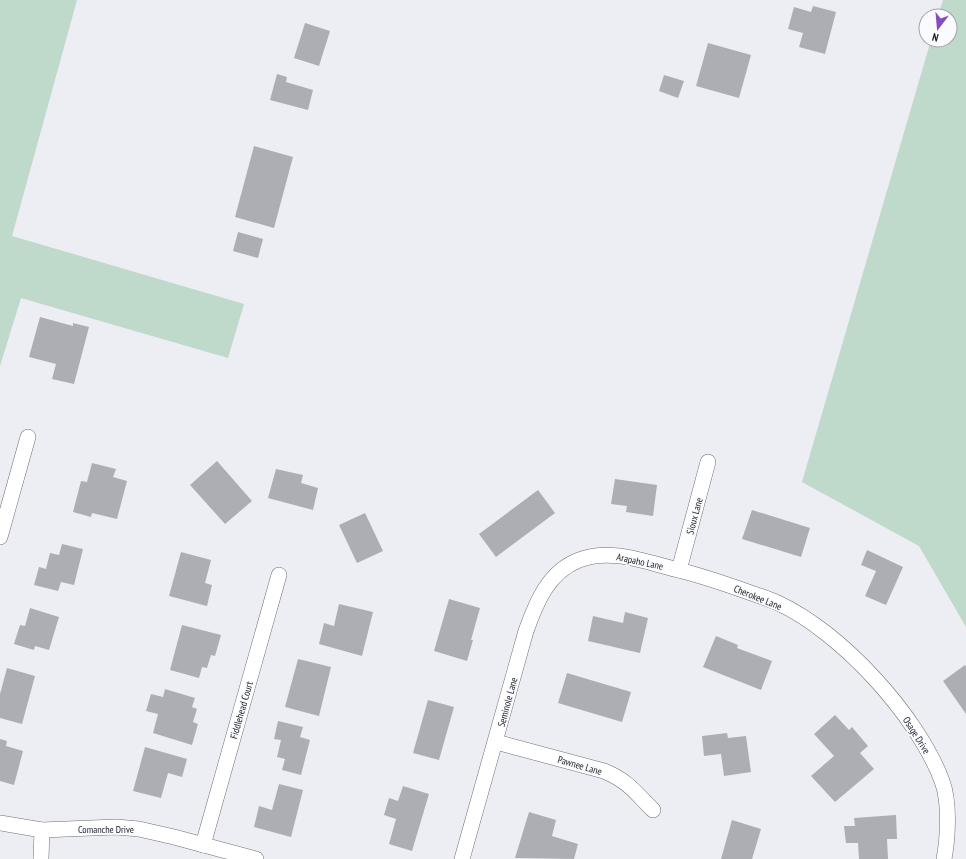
<svg xmlns="http://www.w3.org/2000/svg" width="966" height="859" font-family="'PT Sans Narrow',sans-serif">
  <rect width="100%" height="100%" fill="#ededf4"/>
  <g fill="#bfd9ca">
    <polygon points="0,0 77,0 12,236 244,304 228,358 21,298 0,366"/>
    <polygon points="943,0 966,0 966,627 919,546 802,482 931,40 950,40 950,16 938,16"/>
  </g>
  <g fill="#adaeb4">
    <polygon points="813,6 836,12 825,54 799,47 803,33 788,29 794,7 811,12"/>
    <polygon points="305,23 330,31 319,66 294,58"/>
    <polygon points="708,43 751,55 739,98 696,86"/>
    <polygon points="277,74 287,77 286,82 313,90 308,110 270,100"/>
    <polygon points="664,75 684,81 678,98 659,91"/>
    <polygon points="254,146 293,157 274,228 235,217"/>
    <polygon points="238,232 263,239 258,258 233,251"/>
    <polygon points="40,317 73,326 73,323 89,327 74,384 52,379 56,364 29,357"/>
    <polygon points="217,461 252,501 225,524 190,485"/>
    <polygon points="92,463 116,469 113,477 127,481 117,519 92,513 91,517 73,512 81,481 87,482"/>
    <polygon points="276,469 303,475 301,483 318,488 313,510 268,498"/>
    <polygon points="615,479 657,485 653,516 626,512 627,506 611,504"/>
    <polygon points="538,490 555,513 496,557 479,534"/>
    <polygon points="752,510 810,528 801,557 742,539"/>
    <polygon points="365,513 383,551 357,563 339,525"/>
    <polygon points="62,544 83,549 74,585 61,582 58,591 34,585 39,567 46,569 50,553 59,555"/>
    <polygon points="867,550 903,567 886,605 865,596 876,571 861,565"/>
    <polygon points="181,552 211,560 205,583 212,585 207,606 169,596"/>
    <polygon points="449,599 480,608 471,640 473,640 467,661 434,651"/>
    <polygon points="339,604 373,612 362,656 319,644 324,623 334,626"/>
    <polygon points="30,608 59,617 49,650 35,646 34,650 14,644 20,625 25,626"/>
    <polygon points="625,612 648,618 640,653 588,641 593,616 623,623"/>
    <polygon points="182,625 221,635 215,656 211,655 207,668 202,667 199,678 170,670"/>
    <polygon points="716,636 738,645 737,648 772,661 761,690 703,667"/>
    <polygon points="298,659 331,667 319,716 285,707"/>
    <polygon points="965,665 966,667 966,714 943,681"/>
    <polygon points="7,668 35,676 22,724 0,718 0,694"/>
    <polygon points="567,673 631,692 622,722 558,703"/>
    <polygon points="165,689 195,698 192,707 197,709 193,722 198,724 192,745 153,733 158,714 146,711 151,694 163,697"/>
    <polygon points="428,700 454,707 439,760 413,753"/>
    <polygon points="835,715 849,730 852,727 868,746 860,753 874,769 835,802 811,776 834,756 814,734"/>
    <polygon points="278,721 303,727 300,737 310,740 301,775 282,770 285,759 277,757 281,740 274,739"/>
    <polygon points="727,733 728,738 746,736 751,772 724,776 721,754 704,756 702,736"/>
    <polygon points="0,739 7,741 6,746 23,751 14,785 0,781"/>
    <polygon points="145,747 187,759 182,777 168,773 161,798 133,791"/>
    <polygon points="279,784 303,790 291,837 254,827 259,806 272,810"/>
    <polygon points="403,786 429,794 412,851 389,844 396,819 384,815 389,798 398,801"/>
    <polygon points="529,812 556,820 552,836 578,844 574,859 515,858"/>
    <polygon points="896,815 897,839 887,839 888,859 859,859 858,843 846,843 844,826 855,826 854,818"/>
    <polygon points="732,820 761,829 752,859 721,859"/>
  </g>
  <g fill="none" stroke-linecap="round" stroke-linejoin="round">
    <defs>
      <g id="minor">
        <polyline points="0,537 28,437"/>
        <polyline points="679,570 708,462"/>
        <path d="M496,742L604,771C628,781 635,792 653,810"/>
        <polyline points="0,823 42,830 116,827 139,829 174,837 256,859"/>
        <polyline points="203,845 279,575"/>
        <polyline points="41,859 42,830"/>
        <path d="M462,859L526,631C536,603 548,572 579,560C610,548 643,561 674,569C700,575 726,584 751,593C760,596 769,599 778,603C841,632 918,716 942,781C950,802 948,837 944,859"/>
      </g>
    </defs>
    <use href="#minor" stroke="#6f7075" stroke-width="16"/>
    <use href="#minor" stroke="#fff" stroke-width="15"/>
  </g>
  <g text-anchor="middle" stroke-width="3.5" stroke-linejoin="round" paint-order="stroke">
    <g font-size="10" fill="#1e1e20" stroke="#fafbff">
      <text transform="translate(694 516) rotate(-75)" y="4">Sioux Lane</text>
      <text transform="translate(640 561) rotate(12)" y="4">Arapaho Lane</text>
      <text transform="translate(758 597) rotate(22)" y="4">Cherokee Lane</text>
      <text transform="translate(507 702) rotate(-75)" y="4">Seminole Lane</text>
      <text transform="translate(241 710) rotate(-74)" y="4">Fiddlehead Court</text>
      <text transform="translate(917 735) rotate(58)" y="4">Osage Drive</text>
      <text transform="translate(580 765) rotate(16)" y="4">Pawnee Lane</text>
      <text x="106" y="833">Comanche Drive</text>
    </g>
  </g>
  <g transform="translate(938 28) rotate(196)"><circle r="19" fill="#fafbff" stroke="#a2a3a6"/>
  <path d="M0-3L7 15L0 10L-7 15Z" fill="#864cc2"/>
  <text y="-6" font-size="11" font-weight="bold" text-anchor="middle" fill="#1e1e20">N</text>
  </g>
</svg>
